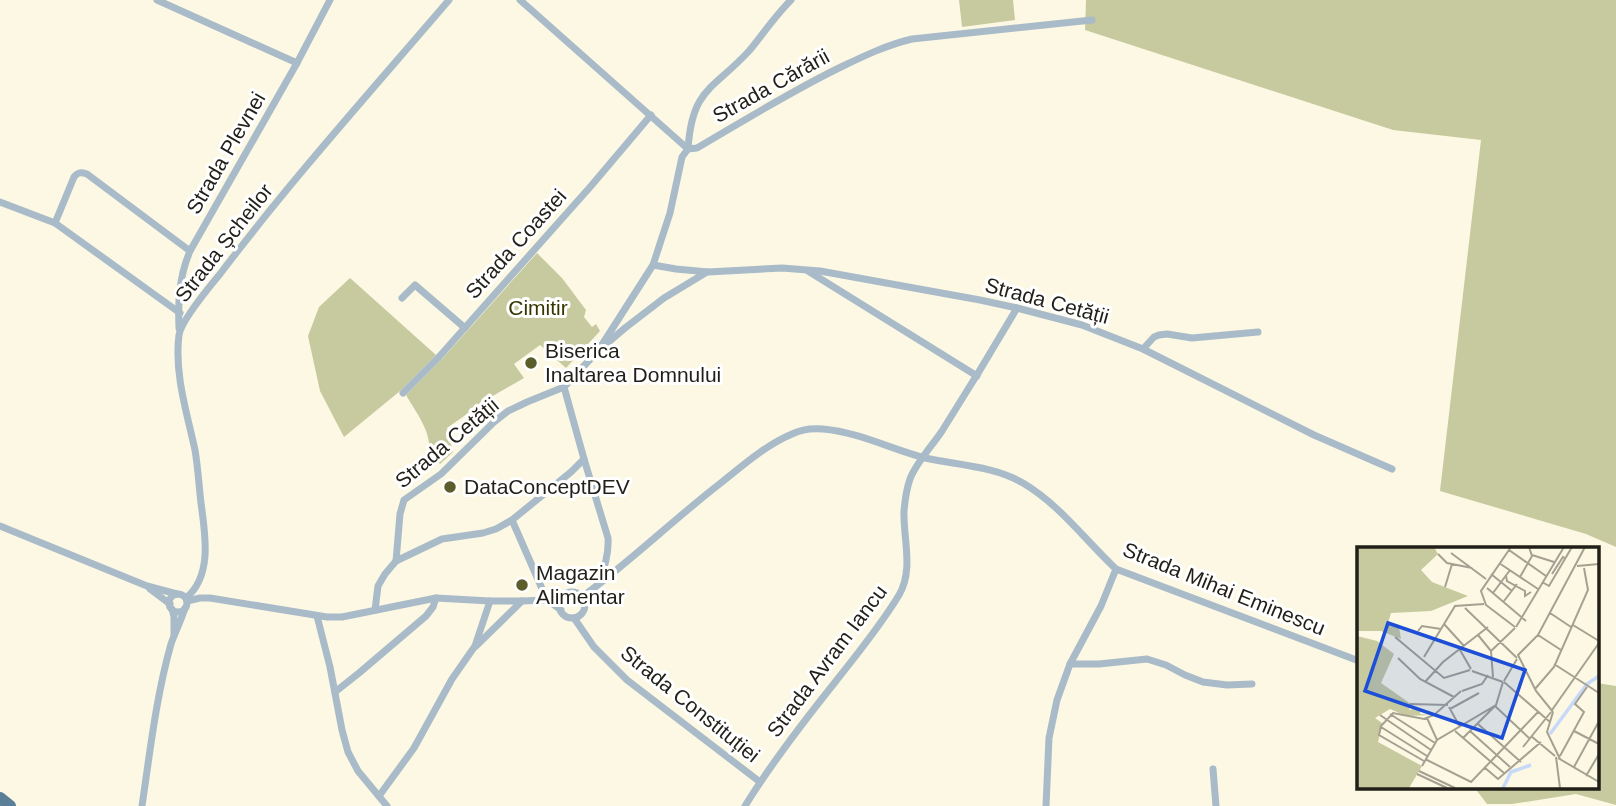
<svg xmlns="http://www.w3.org/2000/svg" width="1616" height="806" font-family="Helvetica,sans-serif">
  <rect width="100%" height="100%" fill="#fcf8e3"/>
  <g fill="#c7ca9f">
    <polygon points="959,0 1013,0 1015,20 962,27"/>
    <polygon points="1086,0 1616,0 1616,547 1586,534 1440,491 1481,140 1393,130 1085,30"/>
    <path d="M537,253L562,278L586,310L584,317L592,327L596,324L600,331L566,368L540,345L514,364L524,378L491,397L447,428L453,452L440,464L429,452C432,432 415,411 406,395L442,359Z"/>
    <polygon points="350,278 436,355 400,391 344,437 320,391 308,336 319,307"/>
    <polygon points="1597,683 1616,686 1616,805 1576,794 1512,804 1487,804 1474,787 1597,787"/>
  </g>
  <g fill="none" stroke-linecap="round" stroke-linejoin="round">
    <g stroke="#a9bbc8" stroke-width="7">
      <polyline points="157,0 297,63"/>
      <polyline points="520,0 688,149"/>
      <path d="M688,149C692,88 713,90 749,51C763,34 775,16 791,0"/>
      <polyline points="0,202 55,223 180,313"/>
      <path d="M55,223L74,177C78,172 81,172 87,174L190,251"/>
      <polyline points="653,265 676,269 708,272 782,268 820,271 980,300 1017,308 1082,325 1143,349 1314,435 1392,469"/>
      <polyline points="808,271 977,376"/>
      <polyline points="402,298 415,285 465,328"/>
      <path d="M179,328C178,301 179,277 190,251L297,63L330,0"/>
      <polyline points="1143,349 1154,337 1159,335 1167,334 1192,338 1258,332"/>
      <path d="M598,351L653,265L670,213L682,157L688,149L697,148C745,120 793,90 843,66C866,55 887,45 912,39L1092,20"/>
      <path d="M564,387L584,459L608,538C609,555 604,569 598,584"/>
      <polyline points="403,393 438,358 591,186 651,115"/>
      <polyline points="512,520 547,600 561,610"/>
      <polyline points="0,526 147,586 177,594"/>
      <polyline points="396,561 442,539 483,533 496,529 512,520 571,472 584,459"/>
      <polyline points="150,589 170,604"/>
      <circle cx="572" cy="605" r="13"/>
      <circle cx="178" cy="603" r="9"/>
      <path d="M582,597C631,561 674,519 722,482C743,465 766,445 792,434C802,429 812,428 823,429C858,432 891,449 925,458C957,465 994,466 1023,483C1060,505 1085,540 1116,569L1359,661"/>
      <path d="M186,598C213,576 205,533 201,503C199,486 198,468 195,450C187,413 174,373 179,335C181,321 210,286 220,274C292,179 372,90 449,0"/>
      <polyline points="187,601 200,598 210,598 327,617 342,617 436,598 490,601 522,601 547,600 566,595"/>
      <polyline points="172,609 174,617 174,635"/>
      <polyline points="375,610 378,586 385,574 396,561 400,514 404,500 441,474 494,422 508,411 527,402 564,387 598,351 625,328 664,298 707,272"/>
      <polyline points="317,616 330,667 342,730 348,752 358,771 387,806"/>
      <polyline points="574,618 594,647 627,680 760,782"/>
      <polyline points="476,646 522,601"/>
      <polyline points="1070,664 1099,664 1147,659 1166,665 1185,675 1203,682 1227,685 1252,684"/>
      <polyline points="335,692 359,673 426,616 433,607 436,598"/>
      <polyline points="1213,769 1216,806"/>
      <polyline points="379,796 414,748 452,679 475,646 490,601"/>
      <path d="M142,806C150,752 156,697 171,644C175,632 181,621 185,608"/>
      <path d="M745,806C772,762 804,721 836,681C858,653 881,625 899,595C914,570 903,538 904,511C905,500 906,490 910,479C916,463 932,446 942,431C968,390 993,349 1017,308"/>
      <polyline points="1046,806 1049,738 1057,700 1070,664 1101,606 1116,569"/>
    </g>
    <polyline stroke="#5b7f97" stroke-width="12" points="0,798 10,806"/>
  </g>
  <g fill="#5b5d2a" stroke="#fff" stroke-width="2.5">
    <circle cx="531" cy="363" r="7"/>
    <circle cx="450" cy="487" r="7"/>
    <circle cx="522" cy="585" r="7"/>
  </g>
  <g text-anchor="middle" stroke-width="6" stroke-linejoin="round" paint-order="stroke">
    <g font-size="21" fill="#211f18" stroke="#fff">
      <text transform="translate(771 86) rotate(-29)" y="7">Strada Cărării</text>
      <text transform="translate(226 153) rotate(-60)" y="7">Strada Plevnei</text>
      <text transform="translate(224 243) rotate(-52)" y="7">Strada Șcheilor</text>
      <text transform="translate(516 244) rotate(-48)" y="7">Strada Coastei</text>
      <text transform="translate(1047 301) rotate(15)" y="7">Strada Cetății</text>
      <text transform="translate(447 443) rotate(-40)" y="7">Strada Cetății</text>
      <text transform="translate(1224 589) rotate(22)" y="7">Strada Mihai Eminescu</text>
      <text transform="translate(827 661) rotate(-53)" y="7">Strada Avram Iancu</text>
      <text transform="translate(690 704) rotate(39)" y="7">Strada Constituției</text>
    </g>
    <g font-size="21" fill="#353600" stroke="#fff">
      <text x="538" y="315">Cimitir</text>
    </g>
    <g font-size="21" fill="#211f18" stroke="#fff" text-anchor="start">
      <text x="545" y="358">Biserica<tspan x="545" dy="24">Inaltarea Domnului</tspan></text>
      <text x="464" y="494">DataConceptDEV</text>
      <text x="536" y="580">Magazin<tspan x="536" dy="24">Alimentar</tspan></text>
    </g>
  </g>
  <g transform="translate(1357 547)">
    <rect width="242" height="242" fill="#fcf8e3"/>
    <path d="M0,0H77L81,7L64,23L75,35L111,49L74,64L34,66L31,76L42,80L44,92L24,84H0ZM0,89L20,94L37,107L24,136L54,157L52,163L64,161L63,167L74,168L49,169L33,162L18,171L25,176L21,195L65,219L52,241H0Z" fill="#c7ca9f"/>
    <path fill="none" stroke="#c6d9f8" stroke-width="3.5" d="M193,187L230,137L242,129M146,241L154,225L174,218"/>
    <path fill="none" stroke="#a4a192" stroke-width="2" d="M154,0L124,44L129,58L158,80M152,3L189,29M94,6L129,32M81,7L90,16L115,21M175,8L197,15M142,16L181,42M220,19L242,17M134,27L155,44M195,27L206,10L209,12M149,29L150,34L168,44V49L174,45M163,30L175,9L172,0M185,35L192,39L215,0M88,40L95,17M130,41L169,74M136,46L153,23M147,54L160,37M108,61L160,111M193,66L214,80M87,77L107,99M216,78L242,94M159,80L207,0M61,84L65,79L84,82M121,88L134,104L136,130M181,88L204,103M38,90L87,131L113,123M103,103L114,122M134,104L158,81M67,110L98,59L127,57M41,111L63,132L97,150M197,117L242,146M115,124L146,135M147,134L160,112M68,135L86,115L131,80M147,135L193,175M178,142L197,120L231,43L227,21M105,144L125,137L131,128M53,157L91,158M138,159L172,191M92,160L103,180M93,162L122,146M195,163L242,96M196,165L179,144L161,108L181,88L228,0M196,165L190,185L203,212M33,167L78,196M23,168L74,203M70,171L80,193M121,177L164,215M24,180L70,209M98,184L147,226M113,184L153,220M217,184L242,197M174,189L198,209M106,191L139,158M166,200L194,165M203,209L227,165L218,157L230,140M199,210L203,241M201,211L242,235M68,212L114,235L181,165M67,214L22,188L24,179L36,166L67,172L77,168L104,144M65,219L80,193L139,158L146,135M127,220L141,232L184,195M217,220L241,176M62,224L98,241M60,227L90,241M229,229L242,207"/>
    <path fill="#1d4ed8" fill-opacity="0.15" stroke="#1d4ed8" stroke-width="3.5" d="M31,76L168,123L145,191L8,144Z"/>
    <rect width="242" height="242" fill="none" stroke="#211f18" stroke-width="3.5"/>
  </g>
</svg>
